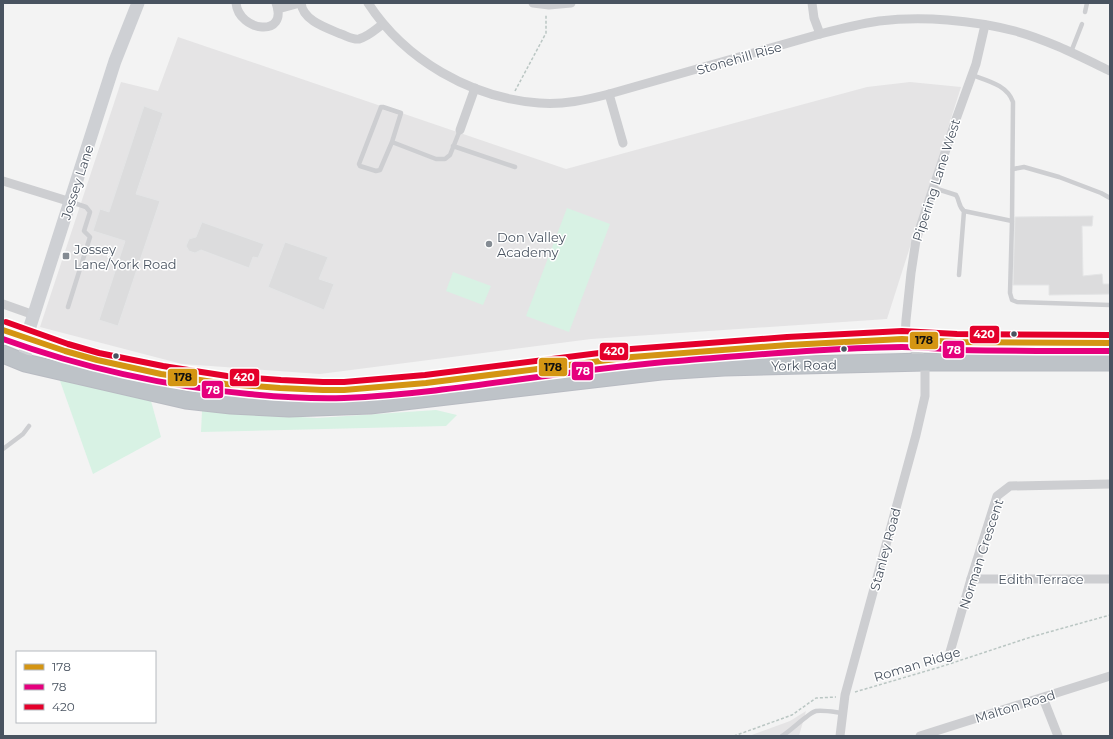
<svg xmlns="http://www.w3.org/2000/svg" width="1113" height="739" font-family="Montserrat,sans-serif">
  <rect width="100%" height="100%" fill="#f3f3f3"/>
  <g fill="#e5e4e5">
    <polygon points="178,37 566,169 867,87 910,82 961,87 887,319 591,339 320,374 182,364 40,327 121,82 158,91"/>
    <polygon points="806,711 799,736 749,736 790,721"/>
  </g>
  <g fill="#d8f2e4">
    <polygon points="567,208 610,224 569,332 526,316"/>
    <polygon points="453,272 491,286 483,305 446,291"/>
    <polygon points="59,378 151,401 161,437 93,474"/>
    <polygon points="436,410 457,415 446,426 201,432 202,411 317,418"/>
  </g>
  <g fill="#dcdcdd" stroke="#e4e5e6">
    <polygon points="144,106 163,113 136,194 160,201 118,326 99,320 125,241 93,231 100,209 109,212"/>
    <polygon points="1093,216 1092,226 1082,226 1083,276 1102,274 1103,284 1110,284 1110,294 1049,295 1049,285 1013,285 1015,217"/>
    <polygon points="202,222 264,244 258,258 253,257 249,268 201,250 195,253 189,251 186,246 189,239 196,237"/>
    <polygon points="285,242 328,257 319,279 334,284 324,310 268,287"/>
  </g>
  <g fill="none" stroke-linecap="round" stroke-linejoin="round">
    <defs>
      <g id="highway">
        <path d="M3,330C85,362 172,380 259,387C287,389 316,391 344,390C454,384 563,362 673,353C749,347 826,342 902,339C923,339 944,342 964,342C1013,343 1061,343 1110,343"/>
        <polyline points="3,354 25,363 186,400 231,405 289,408 370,405 661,371 724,367 925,362 1110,362"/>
      </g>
    </defs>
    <use href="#highway" stroke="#b8bbc2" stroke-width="19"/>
    <g stroke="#bac6c3" stroke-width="1.5" stroke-dasharray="3 2" stroke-linecap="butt">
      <polyline points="515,91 546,33 546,14"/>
      <polyline points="855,692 940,667 1031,637 1110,615"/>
      <polyline points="734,736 792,715 816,698 836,697"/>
    </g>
    <g stroke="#cdced1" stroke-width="4.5">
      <polyline points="1085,12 1087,3"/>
      <polyline points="1071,52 1082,24"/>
      <path d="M972,75C988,81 1007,85 1013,102L1012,221L1010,293L1012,300L1017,302L1110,305"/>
      <polyline points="392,142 401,113 383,107 381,107 359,164 360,166 376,171 380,170 392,142 436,159 445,159 450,155 460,130"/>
      <polyline points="453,146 515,167"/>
      <polyline points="1013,169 1024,167 1059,177 1101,193 1110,198"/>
      <path d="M934,188L956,195C960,201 958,206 964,211L1012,221"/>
      <polyline points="959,275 964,211"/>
      <polyline points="68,307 90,237 84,231 90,212 86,207 71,202"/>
      <polyline points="3,449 23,434 29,426"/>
      <path d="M782,736C791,731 808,713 816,711C824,710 834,712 842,713"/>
    </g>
    <g stroke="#cdced1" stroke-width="9">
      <path d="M236,3C239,32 289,38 276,3"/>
      <path d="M301,3C303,21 327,28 341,34C347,36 353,40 359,39C368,37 376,29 383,24"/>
      <path d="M368,3C405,60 471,98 539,103C563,105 586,100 609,94L820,34C839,29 859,24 879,21C923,16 972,20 1015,31C1048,40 1079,56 1110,71"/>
      <polyline points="533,3 549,5 571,3"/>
      <polyline points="812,3 814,18 820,34"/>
      <polyline points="278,9 300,3"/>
      <polyline points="609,94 623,143"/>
      <polyline points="460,130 475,88"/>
      <polyline points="3,181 71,202"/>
      <polyline points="3,304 34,315"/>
      <polyline points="971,579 1110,579"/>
      <polyline points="950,652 971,579 997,496 1010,486 1110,484"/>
      <polyline points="1043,698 1058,736"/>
      <polyline points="840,736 845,695 916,435 925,396 925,362 905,339 906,320 911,273 916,240 955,122 976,64 985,25"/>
      <polyline points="920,736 1110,676"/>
    </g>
    <polyline stroke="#ced0d4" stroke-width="13" points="25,363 26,339 115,61 138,3"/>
    <use href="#highway" stroke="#bec3c8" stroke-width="17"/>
    <defs>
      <polyline id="bus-1" points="3,330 65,351 97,360 161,374 226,384 280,388 323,390 344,390 426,383 632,357 788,345 902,339 956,342 1110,343"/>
      <path id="bus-2" d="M3,339C83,368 164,386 249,394C280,397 312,399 344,398C456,393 567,369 678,361C753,355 828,348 902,347C921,347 940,349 958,350C1009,351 1059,351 1110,351"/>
      <polyline id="bus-3" points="6,322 68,344 99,353 163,366 227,376 281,380 323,382 344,382 425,375 631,349 787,337 902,331 957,334 1110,335"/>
    </defs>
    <use href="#bus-1" stroke="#fff" stroke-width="9"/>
    <use href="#bus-2" stroke="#fff" stroke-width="9"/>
    <use href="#bus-3" stroke="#fff" stroke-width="9"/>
    <use href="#bus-1" stroke="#d49513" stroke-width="6"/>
    <use href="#bus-2" stroke="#e5007d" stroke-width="6"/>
    <use href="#bus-3" stroke="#e4002b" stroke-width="6"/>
  </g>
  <g fill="#848b93" stroke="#fff" stroke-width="1.5">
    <circle cx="489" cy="244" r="4"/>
    <rect x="62" y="252" width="8" height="8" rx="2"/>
  </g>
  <g fill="#495360" stroke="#fff" stroke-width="1.5">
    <circle cx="1014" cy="334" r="3.5"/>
    <circle cx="844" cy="349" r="3.5"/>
    <circle cx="116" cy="356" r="3.5"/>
  </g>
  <g text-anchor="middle" stroke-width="3" stroke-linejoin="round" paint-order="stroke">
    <g font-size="13" fill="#495360" stroke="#fff">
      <text transform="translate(739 58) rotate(-16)" y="5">Stonehill Rise</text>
      <text transform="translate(936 180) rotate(-72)" y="5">Pipering Lane West</text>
      <text transform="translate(77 182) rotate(-72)" y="5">Jossey Lane</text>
      <text transform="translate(804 365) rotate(-1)" y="5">York Road</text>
      <text transform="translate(885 549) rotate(-75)" y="5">Stanley Road</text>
      <text transform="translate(981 554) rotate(-72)" y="5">Norman Crescent</text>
      <text x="1041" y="584">Edith Terrace</text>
      <text transform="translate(917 664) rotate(-17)" y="5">Roman Ridge</text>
      <text transform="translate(1015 706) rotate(-17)" y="5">Malton Road</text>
    </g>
    <g font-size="13" fill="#495360" stroke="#fff" text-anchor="start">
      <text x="497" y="242">Don Valley<tspan x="497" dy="15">Academy</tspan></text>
      <text x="74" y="254">Jossey<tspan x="74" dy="15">Lane/York Road</tspan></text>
    </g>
  </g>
  <g stroke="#fff" stroke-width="1.5">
    <rect x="969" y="325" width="31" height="19" rx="4" fill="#e4002b"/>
    <rect x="909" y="331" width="30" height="19" rx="4" fill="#d49513"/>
    <rect x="942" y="340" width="23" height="19" rx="4" fill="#e5007d"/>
    <rect x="599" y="342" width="30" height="19" rx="4" fill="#e4002b"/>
    <rect x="538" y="357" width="30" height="20" rx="4" fill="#d49513"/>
    <rect x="571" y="361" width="23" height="20" rx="4" fill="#e5007d"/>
    <rect x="229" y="368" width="31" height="19" rx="4" fill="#e4002b"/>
    <rect x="167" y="368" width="31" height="19" rx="4" fill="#d49513"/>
    <rect x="201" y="380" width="23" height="19" rx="4" fill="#e5007d"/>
  </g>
  <g font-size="11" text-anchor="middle" font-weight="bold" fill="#fff">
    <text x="984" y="338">420</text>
    <text x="954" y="354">78</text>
    <text x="614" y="355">420</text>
    <text x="583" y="375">78</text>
    <text x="244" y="381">420</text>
    <text x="213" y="394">78</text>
  </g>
  <g font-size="11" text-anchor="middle" font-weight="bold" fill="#111">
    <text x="924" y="344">178</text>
    <text x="553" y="371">178</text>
    <text x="183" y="381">178</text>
  </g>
  <rect width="1113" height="739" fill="none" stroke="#495360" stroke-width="8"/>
  <rect x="16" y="651" width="140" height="72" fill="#ffffff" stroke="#b6babf"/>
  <rect x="24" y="664" width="20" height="6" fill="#d49513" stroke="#b6babf"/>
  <text x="52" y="671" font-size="12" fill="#495360">178</text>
  <rect x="24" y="684" width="20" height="6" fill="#e5007d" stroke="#b6babf"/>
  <text x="52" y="691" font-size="12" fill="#495360">78</text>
  <rect x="24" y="704" width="20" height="6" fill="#e4002b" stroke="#b6babf"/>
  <text x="52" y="711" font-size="12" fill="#495360">420</text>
</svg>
